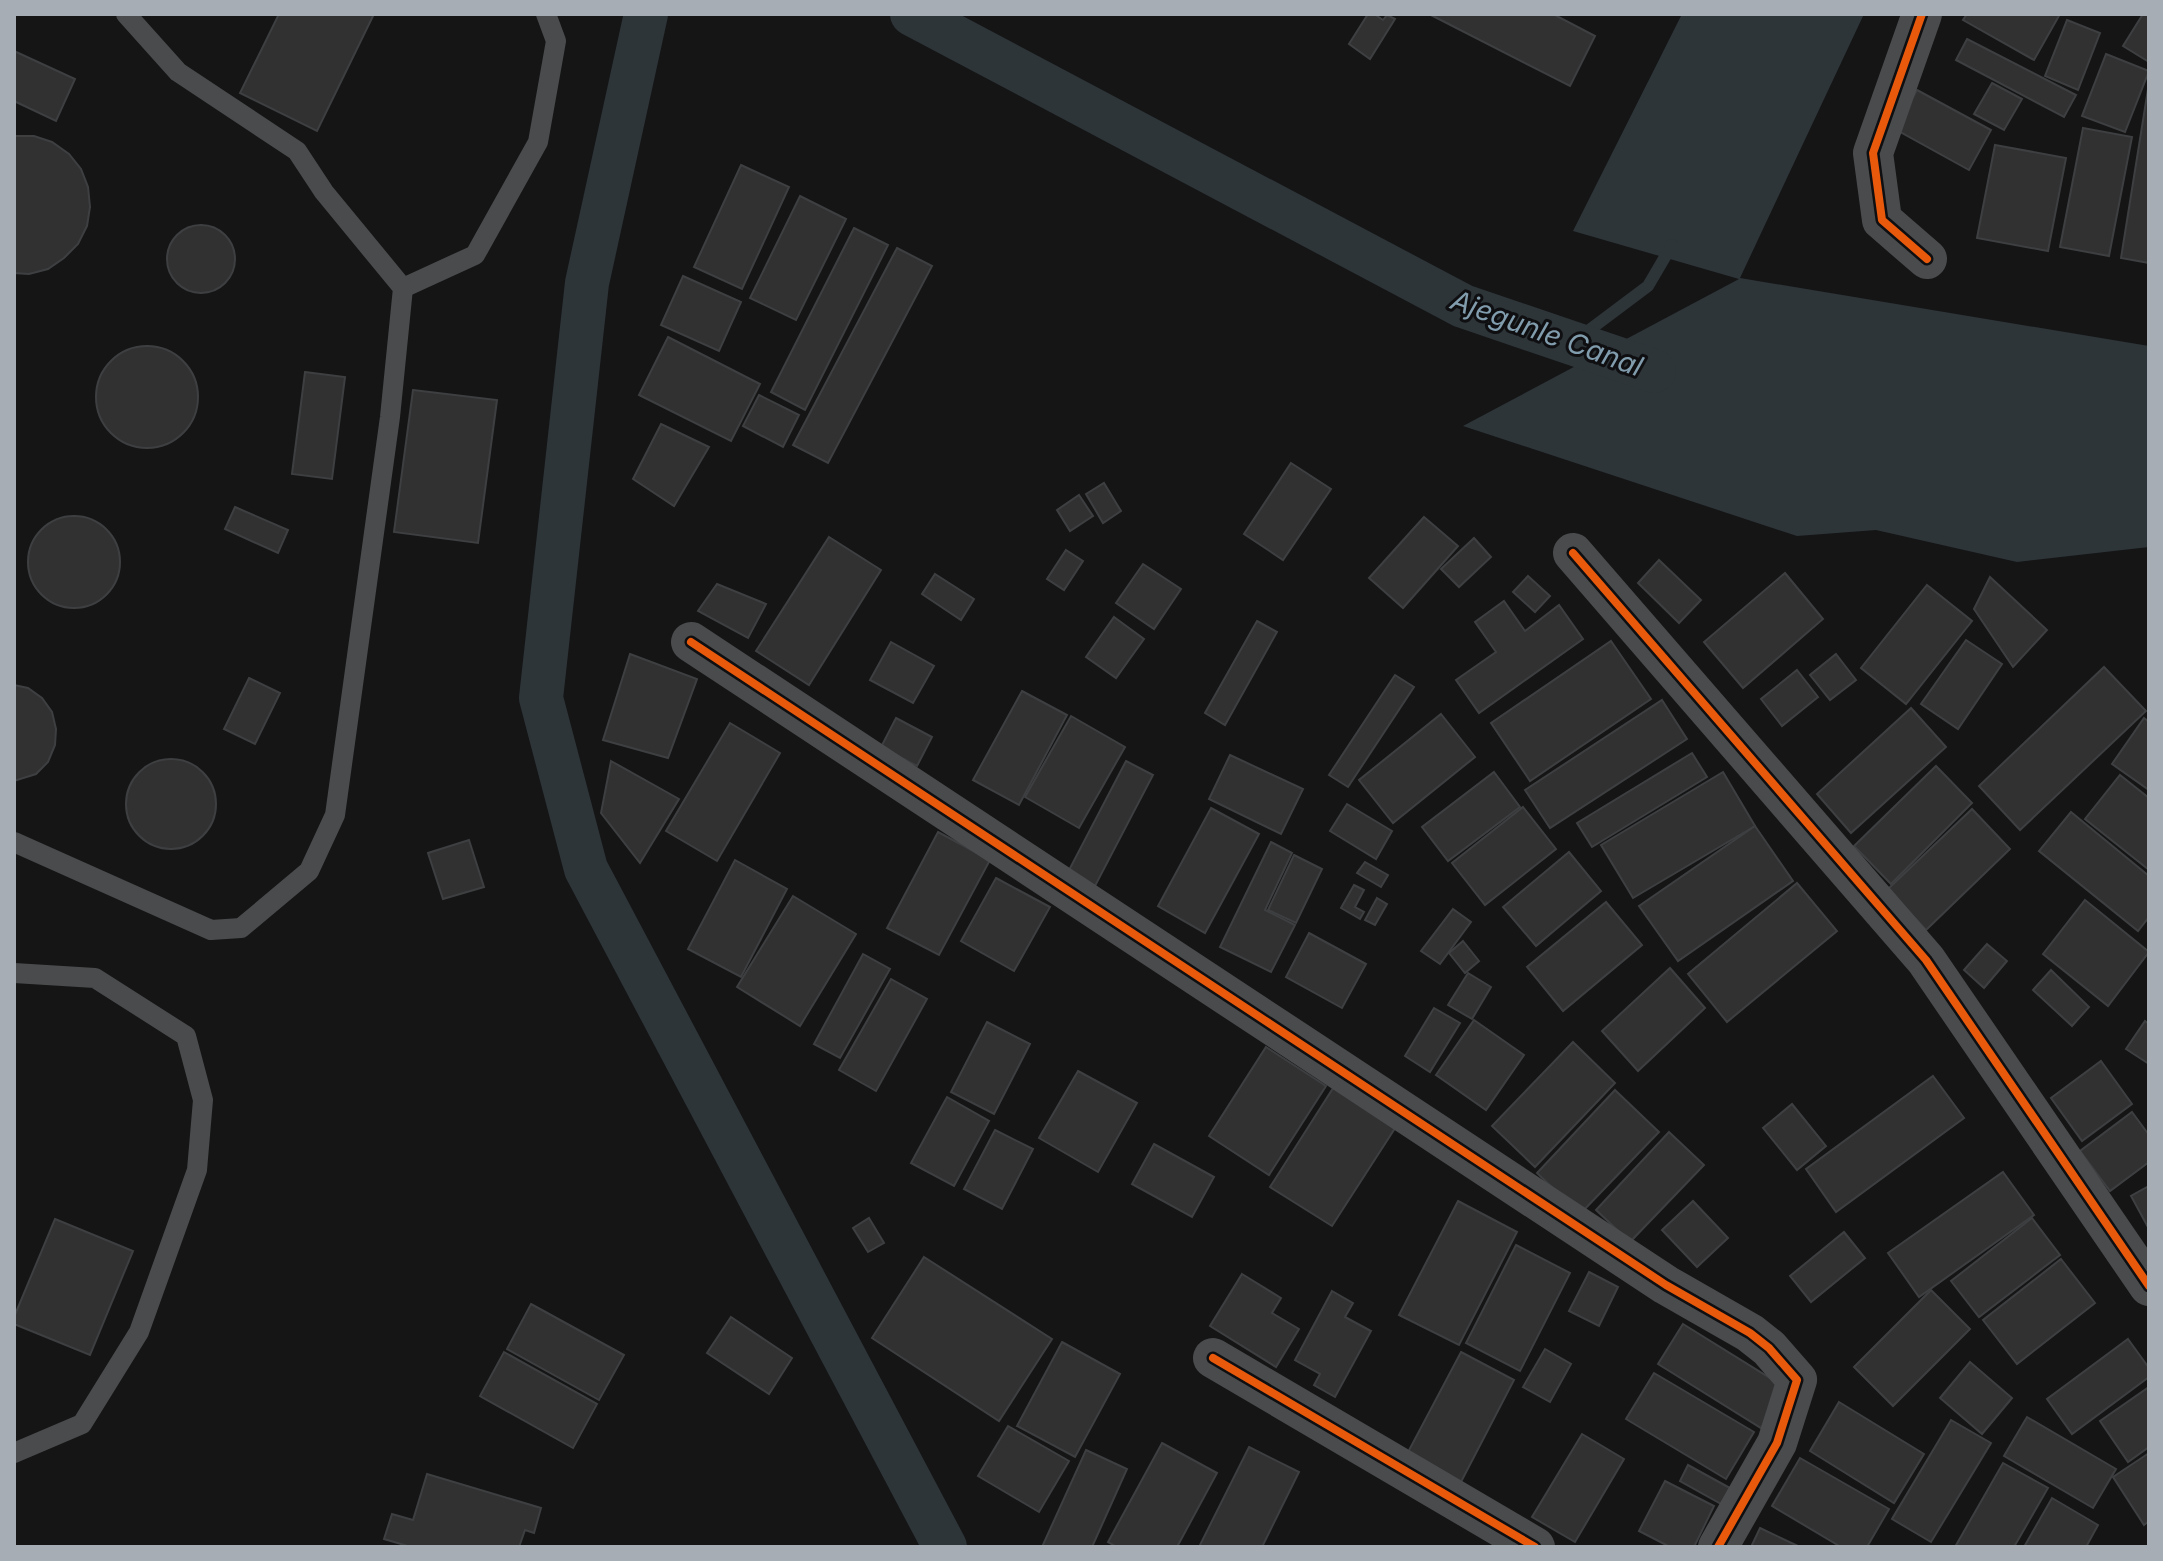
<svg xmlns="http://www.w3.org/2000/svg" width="2163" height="1561" font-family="Inter,sans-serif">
  <rect width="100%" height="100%" fill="#151515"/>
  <polygon fill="#2d3539" points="1682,14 1864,14 1740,278 2149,346 2149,547 2017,562 1876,530 1797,536 1463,426 1739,279 1573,231"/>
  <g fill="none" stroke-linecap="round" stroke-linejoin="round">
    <polyline stroke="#2d3539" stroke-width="12" points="1572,343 1648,286 1672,245"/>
    <g stroke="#2d3539" stroke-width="44">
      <polyline points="646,14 587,283 541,698 586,869 945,1547"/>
      <polyline points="912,14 1463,306 1654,371"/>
    </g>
  </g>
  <g fill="#313132" stroke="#3d3f41" stroke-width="2">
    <polygon points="279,14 374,14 317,131 240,93"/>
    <polygon points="1368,14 1374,14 1383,20 1387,15 1395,19 1370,59 1349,44"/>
    <polygon points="1429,14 1553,14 1595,36 1570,86"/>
    <polygon points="1967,14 2060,14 2034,60 1963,20"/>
    <polygon points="2143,14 2149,14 2149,62 2123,46"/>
    <polygon points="2067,20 2100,33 2078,90 2045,76"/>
    <polygon points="1967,39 2076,95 2064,117 1956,60"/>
    <polygon points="14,51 75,79 56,121 14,101"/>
    <polygon points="2106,54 2149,71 2125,132 2082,116"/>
    <polygon points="1992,83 2022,99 2004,130 1974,114"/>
    <polygon points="2148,89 2149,89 2149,263 2121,258"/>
    <polygon points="1917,90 1991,130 1969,170 1895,129"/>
    <polygon points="2083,128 2132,137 2109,256 2060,247"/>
    <polygon points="14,136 34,136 52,142 69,154 81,169 88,187 90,207 87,226 78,244 64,258 48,269 29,274 14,273"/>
    <polygon points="1995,145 2066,158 2048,251 1977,238"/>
    <polygon points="741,165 789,187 742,289 694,267"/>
    <polygon points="800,196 846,219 796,320 750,298"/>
    <circle cx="201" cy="259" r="34"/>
    <polygon points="854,228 888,245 805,410 771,392"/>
    <polygon points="897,248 932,266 828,463 793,445"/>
    <polygon points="683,276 741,302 719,351 661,325"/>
    <polygon points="668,337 760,384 731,441 639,395"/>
    <circle cx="147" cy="397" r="51"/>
    <polygon points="305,372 345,377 332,479 292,474"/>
    <polygon points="413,390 497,400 478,543 394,532"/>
    <polygon points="759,395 799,415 783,447 743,426"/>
    <polygon points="661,424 709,447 674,506 633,479"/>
    <polygon points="1291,463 1331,489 1283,560 1244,534"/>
    <polygon points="1104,483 1121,511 1103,523 1086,494"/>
    <polygon points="1079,495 1093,516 1070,531 1057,510"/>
    <polygon points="235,507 288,530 278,553 225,529"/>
    <circle cx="74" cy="562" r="46"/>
    <polygon points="1424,517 1458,546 1403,608 1369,578"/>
    <polygon points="829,537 881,570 809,685 756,651"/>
    <polygon points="1474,538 1491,557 1459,587 1441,569"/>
    <polygon points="1066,550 1083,561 1064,590 1047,579"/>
    <polygon points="1659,560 1701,600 1679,623 1638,583"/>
    <polygon points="1143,564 1181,589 1154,629 1116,603"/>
    <polygon points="1785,573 1823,619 1743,688 1704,642"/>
    <polygon points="935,574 974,599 961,620 922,594"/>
    <polygon points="1528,576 1550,596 1535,612 1513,592"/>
    <polygon points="1990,577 2047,630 2013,667 1974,609"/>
    <polygon points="717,584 766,604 748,638 698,611"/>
    <polygon points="1927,585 1972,621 1906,704 1861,668"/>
    <polygon points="1504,601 1525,631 1559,605 1583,639 1479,713 1456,680 1496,652 1475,622"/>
    <polygon points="1114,617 1144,639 1116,678 1086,657"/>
    <polygon points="1257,621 1277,632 1225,725 1205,713"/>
    <polygon points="1966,640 2002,664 1958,729 1921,704"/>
    <polygon points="1611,641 1651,699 1530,781 1491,723"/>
    <polygon points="891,642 934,666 913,703 870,680"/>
    <polygon points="630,654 697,679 668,758 603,740"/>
    <polygon points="1836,654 1856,680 1830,700 1810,675"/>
    <polygon points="2104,667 2146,711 2020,830 1979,786"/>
    <polygon points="1797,670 1818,697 1782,726 1761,699"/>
    <polygon points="1395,675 1414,687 1348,787 1329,775"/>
    <polygon points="249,678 280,693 255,744 224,729"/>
    <polygon points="14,685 28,688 42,698 52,712 56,729 55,745 48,762 36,774 14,781"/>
    <polygon points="1022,691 1067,715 1019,805 973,780"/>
    <polygon points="1662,700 1687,739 1550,828 1525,790"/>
    <polygon points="1911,708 1946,747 1851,833 1817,794"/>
    <polygon points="1441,714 1475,757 1393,823 1359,780"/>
    <polygon points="1071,716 1125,747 1079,828 1025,797"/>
    <polygon points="896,718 932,737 917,766 881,747"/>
    <polygon points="2144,718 2149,722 2149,790 2112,764"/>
    <polygon points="730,723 780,753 717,861 666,831"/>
    <polygon points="1692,753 1707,777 1592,847 1577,823"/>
    <polygon points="1230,755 1303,789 1281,834 1209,799"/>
    <circle cx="171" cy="804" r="45"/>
    <polygon points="611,761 679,799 640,863 601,813"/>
    <polygon points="1126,761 1153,775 1095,886 1068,872"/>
    <polygon points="1936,766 1972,803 1891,884 1854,846"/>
    <polygon points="1494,772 1520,807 1448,861 1422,827"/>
    <polygon points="1723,772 1755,826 1633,898 1601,845"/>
    <polygon points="2120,775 2149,798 2149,870 2085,819"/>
    <polygon points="1347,804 1392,831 1376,859 1330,831"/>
    <polygon points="1523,807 1556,849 1485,905 1452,863"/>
    <polygon points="1211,808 1259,834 1205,933 1158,906"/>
    <polygon points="1972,809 2010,849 1926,930 1888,889"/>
    <polygon points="2071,812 2149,876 2149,917 2138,931 2039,851"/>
    <polygon points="1755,826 1793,881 1678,961 1639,906"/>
    <polygon points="938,832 990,860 939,955 887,928"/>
    <polygon points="469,840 484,887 443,899 428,853"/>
    <polygon points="1271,842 1292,853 1265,910 1295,925 1271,972 1220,947"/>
    <polygon points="1569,852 1601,891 1536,946 1503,907"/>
    <polygon points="1294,855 1322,869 1296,923 1268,910"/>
    <polygon points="735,860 787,889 741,977 688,949"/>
    <polygon points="1365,862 1388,875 1381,887 1357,873"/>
    <polygon points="996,878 1050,907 1014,971 961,941"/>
    <polygon points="1797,883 1837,931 1727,1022 1688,974"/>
    <polygon points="1354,885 1364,890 1355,907 1364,912 1360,919 1341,908"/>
    <polygon points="793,896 856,934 800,1026 737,987"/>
    <polygon points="1377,898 1387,904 1375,925 1365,920"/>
    <polygon points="2085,900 2149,952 2108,1006 2043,954"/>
    <polygon points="1606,902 1642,945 1563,1011 1527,967"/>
    <polygon points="1453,909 1471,922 1440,964 1421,951"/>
    <polygon points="1309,933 1366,964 1342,1008 1286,977"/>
    <polygon points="1463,941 1479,961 1465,973 1449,953"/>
    <polygon points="1987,944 2007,961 1984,988 1964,970"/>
    <polygon points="863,954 890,969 840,1058 814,1044"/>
    <polygon points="1670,968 1705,1008 1638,1071 1602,1031"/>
    <polygon points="2051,970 2089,1007 2072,1026 2033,990"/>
    <polygon points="1468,973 1491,987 1472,1019 1448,1005"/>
    <polygon points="891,979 927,999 876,1091 839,1070"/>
    <polygon points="1434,1008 1460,1023 1430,1072 1405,1056"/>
    <polygon points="1474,1020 1524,1055 1486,1110 1436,1075"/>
    <polygon points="2145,1021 2149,1024 2149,1064 2126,1049"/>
    <polygon points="987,1022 1030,1044 994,1114 951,1092"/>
    <polygon points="1573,1042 1615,1083 1535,1167 1492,1126"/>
    <polygon points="1266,1047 1326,1086 1269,1175 1209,1136"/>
    <polygon points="2101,1061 2132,1104 2082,1141 2051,1098"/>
    <polygon points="1078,1071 1137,1103 1098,1172 1039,1138"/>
    <polygon points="1933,1076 1964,1118 1836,1212 1806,1169"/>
    <polygon points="1337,1082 1399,1122 1332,1226 1270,1187"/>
    <polygon points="1615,1090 1659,1132 1580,1214 1537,1173"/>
    <polygon points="947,1097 989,1121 954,1186 911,1163"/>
    <polygon points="1792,1104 1826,1146 1797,1170 1763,1128"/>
    <polygon points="2132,1112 2149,1135 2149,1162 2110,1191 2080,1151"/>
    <polygon points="995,1130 1033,1149 1002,1209 964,1189"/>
    <polygon points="1669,1132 1704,1165 1630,1242 1596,1210"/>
    <polygon points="1154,1144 1214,1177 1192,1217 1132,1184"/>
    <polygon points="2003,1172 2034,1215 1919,1297 1888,1253"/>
    <polygon points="2149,1186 2149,1229 2131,1196"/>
    <polygon points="1458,1201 1517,1232 1459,1345 1399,1315"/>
    <polygon points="1693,1201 1728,1238 1697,1267 1662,1230"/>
    <polygon points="869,1218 884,1243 868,1252 853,1228"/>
    <polygon points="2032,1218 2060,1255 1979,1317 1951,1281"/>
    <polygon points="55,1219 133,1251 90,1355 14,1324 14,1317"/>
    <polygon points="1844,1232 1865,1258 1811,1302 1790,1276"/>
    <polygon points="1516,1245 1570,1273 1520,1371 1466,1343"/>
    <polygon points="924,1257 1052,1339 999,1421 872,1338"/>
    <polygon points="2061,1259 2095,1303 2017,1364 1983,1320"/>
    <polygon points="1589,1272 1618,1287 1599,1326 1569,1311"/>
    <polygon points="1242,1274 1281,1298 1272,1313 1299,1329 1276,1367 1210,1326"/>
    <polygon points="1931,1290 1970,1329 1893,1406 1854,1367"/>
    <polygon points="1332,1291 1353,1303 1345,1317 1371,1331 1335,1397 1314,1385 1320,1374 1295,1360"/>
    <polygon points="531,1304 624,1355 599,1400 507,1349"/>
    <polygon points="731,1317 792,1358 769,1394 707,1353"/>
    <polygon points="1683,1324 1786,1388 1761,1428 1658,1364"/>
    <polygon points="2128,1339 2149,1368 2149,1377 2072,1434 2047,1399"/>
    <polygon points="1062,1342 1120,1374 1075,1457 1017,1426"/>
    <polygon points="1545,1349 1571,1364 1550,1402 1523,1387"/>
    <polygon points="504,1352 597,1404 573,1448 480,1396"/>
    <polygon points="1461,1352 1514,1380 1461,1482 1407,1454"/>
    <polygon points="1970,1362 2012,1398 1982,1434 1940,1398"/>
    <polygon points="1654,1373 1754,1432 1726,1479 1626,1419"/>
    <polygon points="2149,1387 2149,1447 2128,1462 2100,1421"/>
    <polygon points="1839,1402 1924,1454 1894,1503 1810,1451"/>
    <polygon points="2027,1417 2116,1469 2093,1508 2004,1456"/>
    <polygon points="1951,1420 1991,1443 1931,1542 1892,1519"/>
    <polygon points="1008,1426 1069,1461 1039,1512 978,1476"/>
    <polygon points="1582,1434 1624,1459 1575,1542 1532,1517"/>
    <polygon points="1162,1443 1217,1473 1177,1547 1117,1547 1108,1542"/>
    <polygon points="1249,1447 1299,1472 1262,1547 1199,1547"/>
    <polygon points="1086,1450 1127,1469 1092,1547 1042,1547"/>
    <polygon points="2149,1453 2149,1521 2144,1525 2113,1477"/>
    <polygon points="1800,1458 1889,1509 1867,1547 1841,1547 1772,1506"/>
    <polygon points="2003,1463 2048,1488 2014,1547 1955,1547"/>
    <polygon points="1688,1465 1739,1493 1730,1509 1680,1481"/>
    <polygon points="427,1474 541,1508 534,1533 525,1530 519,1547 411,1547 384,1539 392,1514 413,1520"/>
    <polygon points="1665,1481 1714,1506 1694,1547 1670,1547 1639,1531"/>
    <polygon points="2052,1498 2098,1525 2086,1547 2024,1547"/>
    <polygon points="1760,1528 1800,1547 1751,1547"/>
  </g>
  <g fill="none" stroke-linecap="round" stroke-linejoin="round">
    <g stroke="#494b4d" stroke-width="20">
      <polyline points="403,288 475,255 538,142 556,41 546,14"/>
      <polyline points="14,842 211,930 241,928 309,871 335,815 390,417 403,288 324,192 297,151 178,72 126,14"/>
      <polyline points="14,973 95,978 186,1036 203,1100 197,1170 139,1332 82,1424 14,1453"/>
    </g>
    <g stroke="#494b4d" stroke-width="40">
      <polyline points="1922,14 1873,153 1882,220 1927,259"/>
      <polyline points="1573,553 1926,960 2149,1286"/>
      <polyline points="691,642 1666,1285 1750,1333 1769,1348 1797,1380 1777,1443 1718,1547"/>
      <polyline points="1213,1358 1535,1547"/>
    </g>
    <defs>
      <g id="cycleway">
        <polyline points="1922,14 1873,153 1882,220 1927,259"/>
        <polyline points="1573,553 1926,960 2149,1286"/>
        <polyline points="691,642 1666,1285 1750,1333 1769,1348 1797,1380 1777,1443 1718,1547"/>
        <polyline points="1213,1358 1535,1547"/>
      </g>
    </defs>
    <use href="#cycleway" stroke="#0f0f11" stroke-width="13"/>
    <use href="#cycleway" stroke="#e8590c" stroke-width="8"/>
  </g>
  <g text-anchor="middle" stroke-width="6" stroke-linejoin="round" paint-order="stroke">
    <g font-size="28" font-style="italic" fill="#819dad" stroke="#0f0f11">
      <text transform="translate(1547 333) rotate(20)" y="10">Ajegunle Canal</text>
    </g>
  </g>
  <rect width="2163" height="1561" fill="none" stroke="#a7adb5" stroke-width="32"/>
</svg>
